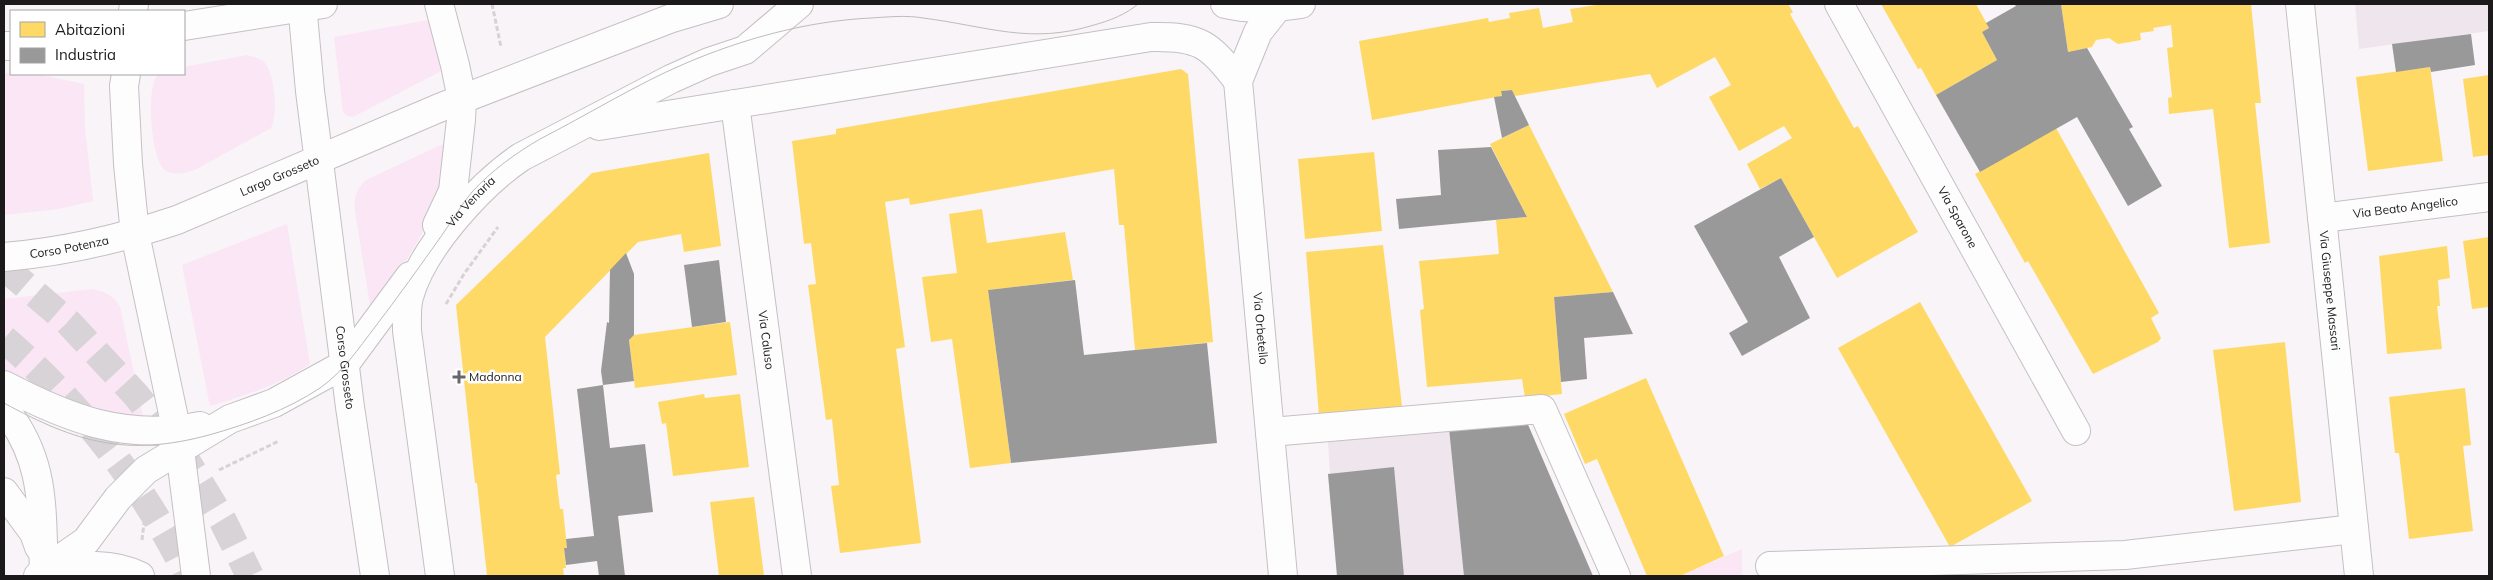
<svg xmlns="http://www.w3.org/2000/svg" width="2493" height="580" font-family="Mulish,sans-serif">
  <rect width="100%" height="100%" fill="#f9f4f7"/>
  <g fill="#efe5ec">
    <polygon points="2355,4 2489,4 2489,31 2359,49"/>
    <polygon points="1526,420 1593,576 1337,576 1328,474 1330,473 1328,442 1449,431"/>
  </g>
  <g fill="#fae6f4">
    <polygon points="434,19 445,69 353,117 347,116 343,112 334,37"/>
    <path d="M247,55C253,57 260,58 265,63C275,76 278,114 271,128L195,170C184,173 174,176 165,170C151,161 146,89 157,76C162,71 177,74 184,74V67Z"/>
    <polygon points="4,73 41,75 84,84 85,128 93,201 59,209 4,215"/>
    <path d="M443,144C443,153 444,162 443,171C437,223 400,269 371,311L355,211C354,197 356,190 366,180Z"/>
    <path d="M287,224L310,364C279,385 246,395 210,406L182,265Z"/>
    <path d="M92,289C106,292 113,295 120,307L144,421L82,410L4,373V299Z"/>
    <polygon points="1742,549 1742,576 1680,576"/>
  </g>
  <g fill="#ffd966">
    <polygon points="1603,4 1788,4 1793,12 1790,14 1854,128 1858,126 1918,232 1837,278 1781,178 1760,189 1747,164 1792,138 1784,126 1739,151 1709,97 1731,85 1715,57 1657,88 1650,74 1515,96 1512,90 1501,91 1502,96 1372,120 1359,41 1488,18 1489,22 1510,18 1509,13 1539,8 1543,28 1573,22 1570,9"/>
    <polygon points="1881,4 1976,4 1989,28 1982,32 1997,60 1936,95 1921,68 1918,69"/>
    <polygon points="2061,4 2251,4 2261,103 2255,103 2270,243 2229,248 2213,109 2169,114 2168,98 2172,97 2167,48 2173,47 2171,25 2153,28 2154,31 2140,33 2141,40 2118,44 2109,38 2096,40 2092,47 2068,52"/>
    <polygon points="2430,67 2443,161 2368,171 2356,77"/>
    <polygon points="1181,69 1188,74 1213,342 1135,350 1124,225 1119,225 1114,169 910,205 909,198 885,202 905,347 896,349 921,543 840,553 831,486 839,485 832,419 826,420 808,285 816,284 811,243 804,244 792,141 836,134 836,129"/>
    <polygon points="2489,75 2489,155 2473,157 2463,79"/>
    <polygon points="1529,125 1613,292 1554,297 1562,394 1525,398 1522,379 1427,387 1420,310 1424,309 1419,261 1499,254 1496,220 1527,217 1490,144"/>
    <polygon points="2056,128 2159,313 2151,318 2161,338 2158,342 2093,374 2028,261 2025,263 1975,174"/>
    <polygon points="1374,152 1382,231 1305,239 1298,159"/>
    <polygon points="709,153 721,246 684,252 681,234 638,242 545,337 560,474 556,475 560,509 563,509 567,548 564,548 566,568 563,568 564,576 487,576 477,483 475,483 456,305 592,173"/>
    <polygon points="982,209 987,243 1065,232 1073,280 988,290 1011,463 970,468 952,339 931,342 922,277 957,273 949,214"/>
    <polygon points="2489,237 2489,307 2472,309 2463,241"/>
    <polygon points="1383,245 1402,406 1319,416 1306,252"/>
    <polygon points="2447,246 2450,278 2438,280 2440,306 2437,306 2442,349 2387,354 2379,256"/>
    <polygon points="1920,302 2032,501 1950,547 1838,348"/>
    <polygon points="730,322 737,375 635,388 629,340 634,335"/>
    <polygon points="2285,342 2301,502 2234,511 2213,350"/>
    <polygon points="1646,378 1724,556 1680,576 1647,576 1597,459 1585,464 1564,414"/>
    <polygon points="2465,388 2471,445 2463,446 2473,531 2409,539 2399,453 2395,453 2389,397"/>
    <polygon points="704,394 705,398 740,394 749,467 673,476 666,423 662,424 658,402"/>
    <polygon points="754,497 764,576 719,576 710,502"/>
  </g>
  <g fill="#999">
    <polygon points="2014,4 2061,4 2068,52 2087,48 2133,127 2129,129 2162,186 2128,206 2077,117 1980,172 1936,95 1997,60 1982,32 1989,28 1986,23 2016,6"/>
    <polygon points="2471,34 2475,65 2431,72 2430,67 2396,72 2392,44"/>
    <polygon points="1512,90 1529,125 1502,138 1494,97 1502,96 1501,91"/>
    <polygon points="1491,147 1527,217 1399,229 1396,199 1441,195 1438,150"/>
    <polygon points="1781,178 1814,237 1779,257 1810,318 1742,356 1729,333 1748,322 1694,226"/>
    <polygon points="626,253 634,274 634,335 629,340 634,381 603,385 601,371 607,322 609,323 610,270"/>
    <polygon points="719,260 726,322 692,327 684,265"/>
    <polygon points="1075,280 1084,355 1207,343 1217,443 1011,463 988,290"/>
    <polygon points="1613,292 1633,334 1584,338 1587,379 1561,382 1554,297"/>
    <polygon points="603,385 610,448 645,444 653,512 618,516 625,576 599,576 597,561 566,565 564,548 567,548 566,539 594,536 577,389"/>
    <polygon points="1526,420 1593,576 1464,576 1449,428"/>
    <polygon points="1394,467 1404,576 1337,576 1328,474"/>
  </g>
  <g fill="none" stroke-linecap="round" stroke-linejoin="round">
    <g stroke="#d8d3d6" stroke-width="28" stroke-dasharray="28 14" stroke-linecap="butt">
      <polyline points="4,267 68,322 136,395 184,457 223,521 250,576"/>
      <path d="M4,339C80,404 144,486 188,576"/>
    </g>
    <defs>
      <g id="minor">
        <path id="s1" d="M1839,4L2076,431"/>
        <path id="s2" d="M2300,4L2359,576"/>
        <path id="s3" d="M1277,8L1258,32L1238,81L1283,576"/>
        <path id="s4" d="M735,104L797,576"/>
        <path d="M599,126L1151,37C1200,36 1209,44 1238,81"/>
        <path id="s5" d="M2322,218L2489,197"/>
        <polyline points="437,225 453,191 461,120 462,99 455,65 439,4"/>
        <path d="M4,385C69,419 125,441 200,426"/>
        <path d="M4,408C46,461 41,506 44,570"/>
        <polyline points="1270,432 1542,409 1616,576"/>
        <polyline points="4,492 34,533 39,547"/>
        <polyline points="1770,566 2125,555 2354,529"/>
        <path d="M45,570C78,566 110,561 140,576"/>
        <polyline points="38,576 44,570 86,541 118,498 146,470 230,419 274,403 345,364 410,276"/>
        <path id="s6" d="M440,576L407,331C407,321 406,307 409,297C422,248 480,185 521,157L671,79L709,62L745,50L799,4"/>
      </g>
      <g id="major">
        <path id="s7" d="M302,4L310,91L350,407L375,576"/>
        <path d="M1225,4C1250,10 1275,8 1301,4"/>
        <polyline points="133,11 134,4"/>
        <polyline points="184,26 323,4"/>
        <polyline points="4,46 11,46"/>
        <polyline points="126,74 124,86 128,164 135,234 179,442 196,576"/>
        <path id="s8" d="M4,257C64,252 120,239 177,220L439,108L672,18L719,4"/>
      </g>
    </defs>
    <use href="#minor" stroke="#c4c0c3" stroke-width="30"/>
    <use href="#major" stroke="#c4c0c3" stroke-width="30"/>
    <g stroke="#d4d4d4" stroke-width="3" stroke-dasharray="5 2.5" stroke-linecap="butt">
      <polyline points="492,4 501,47"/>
      <polyline points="446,304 464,274 498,227"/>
      <polyline points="219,470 279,441"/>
      <polyline points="142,540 144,523"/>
    </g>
    <use href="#minor" stroke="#fefdfe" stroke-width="28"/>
    <use href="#major" stroke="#fefdfe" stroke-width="28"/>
    <path stroke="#bdbcbc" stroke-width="1" d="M4,403C77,443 127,457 209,435C248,424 287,410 320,388C343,372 358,349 375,327C398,297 420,266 442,235C452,221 461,205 472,192C491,171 516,153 540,139C587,115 637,84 684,64C742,39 807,21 871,18C887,17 907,15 923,18C987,26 1030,45 1094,25C1109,21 1127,14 1138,4"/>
  </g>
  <path fill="#696668" stroke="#fff" stroke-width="2" d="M456.5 369.5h5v5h5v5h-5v5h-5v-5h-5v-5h5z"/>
  <g text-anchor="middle" stroke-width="5" stroke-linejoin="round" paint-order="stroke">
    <g font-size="12" fill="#1c191b" stroke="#fff">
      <text dy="4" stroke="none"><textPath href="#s8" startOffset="289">Largo Grosseto</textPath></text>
      <text dy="4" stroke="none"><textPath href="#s6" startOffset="396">Via Venaria</textPath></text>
      <text dy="4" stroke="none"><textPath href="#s5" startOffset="84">Via Beato Angelico</textPath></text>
      <text dy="4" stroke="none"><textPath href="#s1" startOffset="244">Via Sparone</textPath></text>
      <text dy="4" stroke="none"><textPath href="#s8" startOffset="66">Corso Potenza</textPath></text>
      <text dy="4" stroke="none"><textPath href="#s2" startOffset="288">Via Giuseppe Massari</textPath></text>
      <text dy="4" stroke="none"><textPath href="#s3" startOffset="332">Via Orbetello</textPath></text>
      <text dy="4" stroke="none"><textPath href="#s4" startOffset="238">Via Caluso</textPath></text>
      <text dy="4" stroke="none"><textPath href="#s7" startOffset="366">Corso Grosseto</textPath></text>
    </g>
    <g font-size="12" fill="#1c191b" stroke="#fff" text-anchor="start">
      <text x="469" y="381">Madonna</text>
    </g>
  </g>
  <rect width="2493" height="580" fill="none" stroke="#1c191b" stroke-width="10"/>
  <rect x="10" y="10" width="175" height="65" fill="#ffffff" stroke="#a4a3a4"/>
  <rect x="20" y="22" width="25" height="15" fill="#ffd966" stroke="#a4a3a4"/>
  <text x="55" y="35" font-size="15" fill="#1c191b">Abitazioni</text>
  <rect x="20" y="48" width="25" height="15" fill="#999999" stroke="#a4a3a4"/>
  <text x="55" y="60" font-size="15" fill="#1c191b">Industria</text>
</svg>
